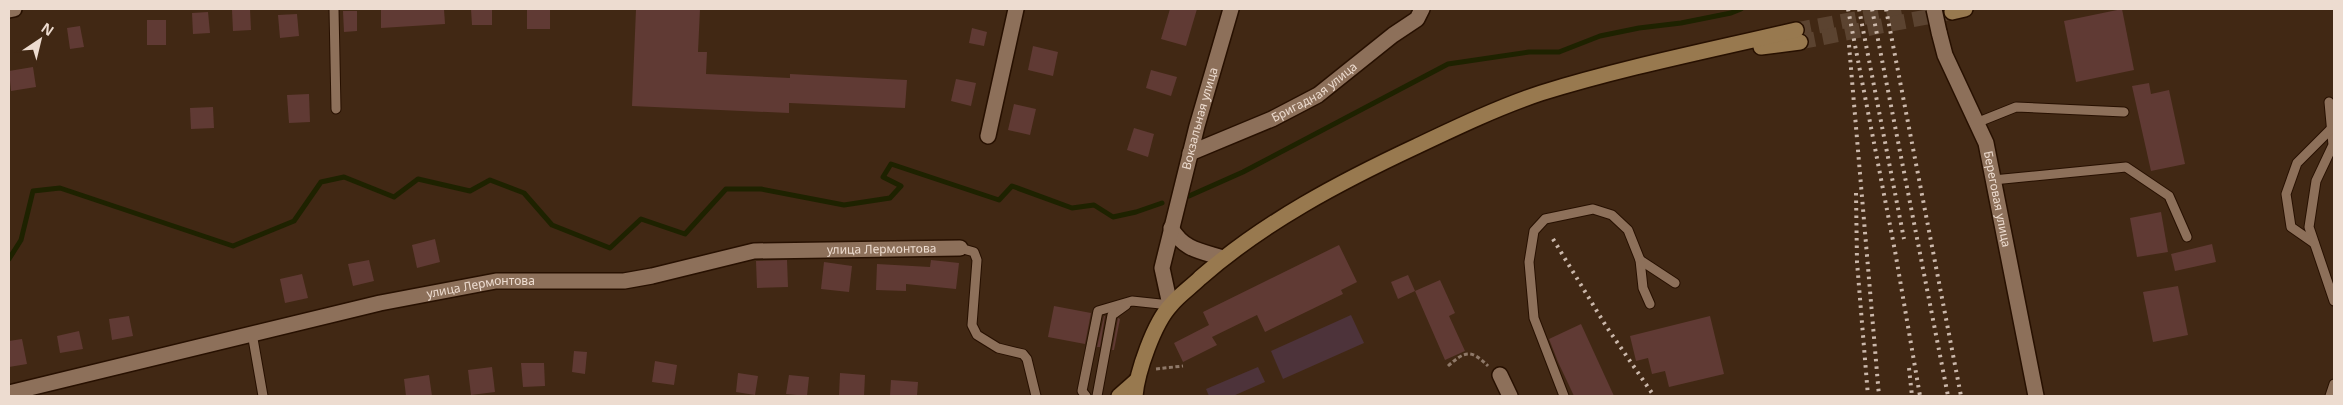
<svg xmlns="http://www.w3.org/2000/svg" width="2343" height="405" font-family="'Noto Sans',sans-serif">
  <rect width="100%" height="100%" fill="#412814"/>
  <g fill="#4d333a">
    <polygon points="1351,315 1364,343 1283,379 1271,351"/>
    <polygon points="1258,367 1265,382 1233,396 1209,396 1206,389"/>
  </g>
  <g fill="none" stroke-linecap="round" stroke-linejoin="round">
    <g stroke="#1e2200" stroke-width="5">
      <polyline points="1189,196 1243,172 1448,64 1529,52 1559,52 1600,36 1639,28 1681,23 1731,13 1741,9"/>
      <polyline points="9,259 21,240 33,191 60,188 233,246 294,221 321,182 344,177 394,197 418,179 470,191 490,180 524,193 552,225 610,248 641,219 685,234 726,189 761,189 844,205 890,198 901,186 883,177 891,164 999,200 1012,186 1072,208 1094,205 1113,217 1136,212 1162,203"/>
    </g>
  </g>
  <g fill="#603a34">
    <polygon points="250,9 251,30 233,31 232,10"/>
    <polygon points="381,9 444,9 445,24 381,28"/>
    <polygon points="471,9 492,9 492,25 472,25"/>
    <rect x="527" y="9" width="23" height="20"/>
    <polygon points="636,9 700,9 698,52 707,52 706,74 790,78 790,74 907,80 905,108 789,103 789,113 632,106"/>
    <polygon points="1170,9 1197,9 1186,46 1161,39"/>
    <polygon points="2122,9 2134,70 2076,82 2064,21"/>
    <polygon points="343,11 357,11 357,31 344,32"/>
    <polygon points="208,12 210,33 193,34 192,13"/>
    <polygon points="297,14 299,36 280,38 278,15"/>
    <rect x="147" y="20" width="19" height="25"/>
    <polygon points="80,26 84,47 70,49 67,28"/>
    <polygon points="972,28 987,32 984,46 969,43"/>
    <polygon points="1033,46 1058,52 1053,76 1028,70"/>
    <polygon points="33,67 36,87 11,91 9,71"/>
    <polygon points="1151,70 1177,77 1171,96 1146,88"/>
    <polygon points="956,79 976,83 971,106 951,101"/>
    <polygon points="2149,83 2151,94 2169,90 2185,164 2151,171 2132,86"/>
    <polygon points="309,94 310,122 289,123 287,95"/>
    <polygon points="1014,104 1036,109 1030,135 1008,130"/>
    <polygon points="213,107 214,128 191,129 190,108"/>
    <polygon points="1134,128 1154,134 1148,157 1127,150"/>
    <polygon points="2161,212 2168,252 2137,257 2130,218"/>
    <polygon points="435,239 440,262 417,268 412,245"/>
    <polygon points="2212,244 2216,262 2175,271 2171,254"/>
    <polygon points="1339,245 1357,282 1341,290 1343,294 1265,332 1257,315 1212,337 1217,345 1183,362 1174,343 1209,325 1203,312"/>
    <polygon points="369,260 374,281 353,286 348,264"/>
    <polygon points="787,260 788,287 757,288 756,261"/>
    <polygon points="931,260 959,263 956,289 906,284 906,291 876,290 877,264 930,267"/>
    <polygon points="824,262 852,266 849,292 821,289"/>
    <polygon points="302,274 308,298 285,303 280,279"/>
    <polygon points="1408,275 1415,291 1398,299 1391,282"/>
    <polygon points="1440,280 1455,313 1449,316 1465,351 1445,360 1415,291"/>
    <polygon points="2178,286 2188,335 2153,342 2143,292"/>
    <polygon points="1054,306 1091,313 1085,344 1048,337"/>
    <polygon points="129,316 133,336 112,340 109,319"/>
    <polygon points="1104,316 1105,316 1100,347 1097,347"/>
    <polygon points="1710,316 1724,374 1669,387 1665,371 1652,374 1648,358 1636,361 1630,336"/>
    <polygon points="1118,318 1120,319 1114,350 1112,350"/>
    <polygon points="1581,324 1614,396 1574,396 1558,362 1549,339"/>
    <polygon points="79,331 83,349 60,353 57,336"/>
    <polygon points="22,339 27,364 9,367 9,341"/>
    <polygon points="574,351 587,352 585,374 572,372"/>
    <polygon points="655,361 677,365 674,385 652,382"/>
    <polygon points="521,363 544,363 545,386 523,387"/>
    <polygon points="492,367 495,392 471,395 468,370"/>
    <polygon points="738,373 758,376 755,395 736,392"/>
    <polygon points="840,373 865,375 864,396 839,396"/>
    <polygon points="429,375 432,396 406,396 404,379"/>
    <polygon points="789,375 809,377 807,396 786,394"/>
    <polygon points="891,380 918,382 917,396 890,396"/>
  </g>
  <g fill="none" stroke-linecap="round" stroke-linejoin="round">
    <g stroke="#5b4330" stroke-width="15" stroke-dasharray="15 8" stroke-linecap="butt">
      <polyline points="1796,30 1908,9"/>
      <polyline points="1800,42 1952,12"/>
    </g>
    <defs>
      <g id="lane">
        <polyline points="334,9 336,109"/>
        <polyline points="2329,102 2333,145 2316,181 2309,227 2334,301"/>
        <polyline points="1976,123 2016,107 2124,112"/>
        <polyline points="1993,180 2126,167 2169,196 2187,237"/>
        <polyline points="2314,243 2291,227 2286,194 2297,163 2331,129"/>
        <polyline points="960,248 974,252 977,260 972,325 977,335 998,348 1023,354 1027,359 1036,396"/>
        <polyline points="1640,260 1675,283"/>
        <polyline points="252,333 263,396"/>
        <polyline points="1086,396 1082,391 1098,311 1132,301 1170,305"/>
        <polyline points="1097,396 1112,315 1126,305"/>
        <polyline points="1564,396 1534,318 1529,262 1534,231 1545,219 1593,209 1612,215 1628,230 1640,260 1643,288 1650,304"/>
        <polyline points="2330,396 2334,384"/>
      </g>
      <g id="street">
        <polyline points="9,10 14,9"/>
        <path id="s1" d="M1939,32L1945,55L1986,143L2036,396"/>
        <polyline points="988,136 1016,9"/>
        <path id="s2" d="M1190,153L1272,119L1318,95L1393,35L1417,19L1422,9"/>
        <path d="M1171,228C1184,250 1200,251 1223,258"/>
        <path id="s3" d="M1170,305L1162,268L1197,126L1231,9"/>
        <polyline points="1500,375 1510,396"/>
        <path id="s4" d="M9,393L380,303L496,281H624L652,276L754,251L960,248"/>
      </g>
      <g id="secondary">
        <polyline points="1952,12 1965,9"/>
        <polyline points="1761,47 1800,42"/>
        <polyline points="1119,396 1136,381"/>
        <path d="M1135,396C1137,372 1154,323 1171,305C1179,295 1191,287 1200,278C1264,222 1340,182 1417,146C1457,127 1499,107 1541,93C1625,67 1711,50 1796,30"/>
      </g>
    </defs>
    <use href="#lane" stroke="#271000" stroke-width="11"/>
    <use href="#street" stroke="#271000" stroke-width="18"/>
    <use href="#secondary" stroke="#271000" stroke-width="18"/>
    <g stroke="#8f7969" stroke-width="3" stroke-dasharray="4 2.5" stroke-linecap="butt">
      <path d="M1448,366C1465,351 1471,349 1488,366"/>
      <polyline points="1156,369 1183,366"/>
    </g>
    <use href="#lane" stroke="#8d705a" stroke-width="9"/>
    <use href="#street" stroke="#8d705a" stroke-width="15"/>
    <use href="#secondary" stroke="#98794f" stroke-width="15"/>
    <g stroke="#cbb8ab" stroke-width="4" stroke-dasharray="2.5 5" stroke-linecap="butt">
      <polyline points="1848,9 1895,251 1920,396"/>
      <polyline points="1859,9 1904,239"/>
      <polyline points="1872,9 1948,396"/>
      <polyline points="1886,9 1961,396"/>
      <polyline points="1849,45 1879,396"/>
      <polyline points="1856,193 1857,262 1868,396"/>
      <polyline points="1553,239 1606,326 1654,396"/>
      <polyline points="1909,368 1912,396"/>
    </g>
    <defs>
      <polyline id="street-bridge" points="1934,9 1939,32"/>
    </defs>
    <use href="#street-bridge" stroke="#271000" stroke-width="18" stroke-linecap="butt"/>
    <use href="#street-bridge" stroke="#8d705a" stroke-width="15"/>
  </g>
  <g text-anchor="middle" stroke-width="4" stroke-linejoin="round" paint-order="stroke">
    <g font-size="12" fill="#eddcd0" stroke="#412814">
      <text dy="4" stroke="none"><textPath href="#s2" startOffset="139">Бригадная улица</textPath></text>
      <text dy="4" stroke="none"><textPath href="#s3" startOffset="192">Вокзальная улица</textPath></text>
      <text dy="4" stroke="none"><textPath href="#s1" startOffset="178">Береговая улица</textPath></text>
      <text dy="4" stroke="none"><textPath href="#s4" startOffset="889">улица Лермонтова</textPath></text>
      <text dy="4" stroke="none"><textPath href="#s4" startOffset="484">улица Лермонтова</textPath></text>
    </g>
  </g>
  <rect width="2343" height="405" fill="none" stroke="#eddcd0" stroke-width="20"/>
  <g transform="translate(40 40) rotate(35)" stroke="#412814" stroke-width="4" paint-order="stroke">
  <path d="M0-4L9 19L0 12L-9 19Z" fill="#eddcd0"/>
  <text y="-8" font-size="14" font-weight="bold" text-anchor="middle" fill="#eddcd0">N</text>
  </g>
</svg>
